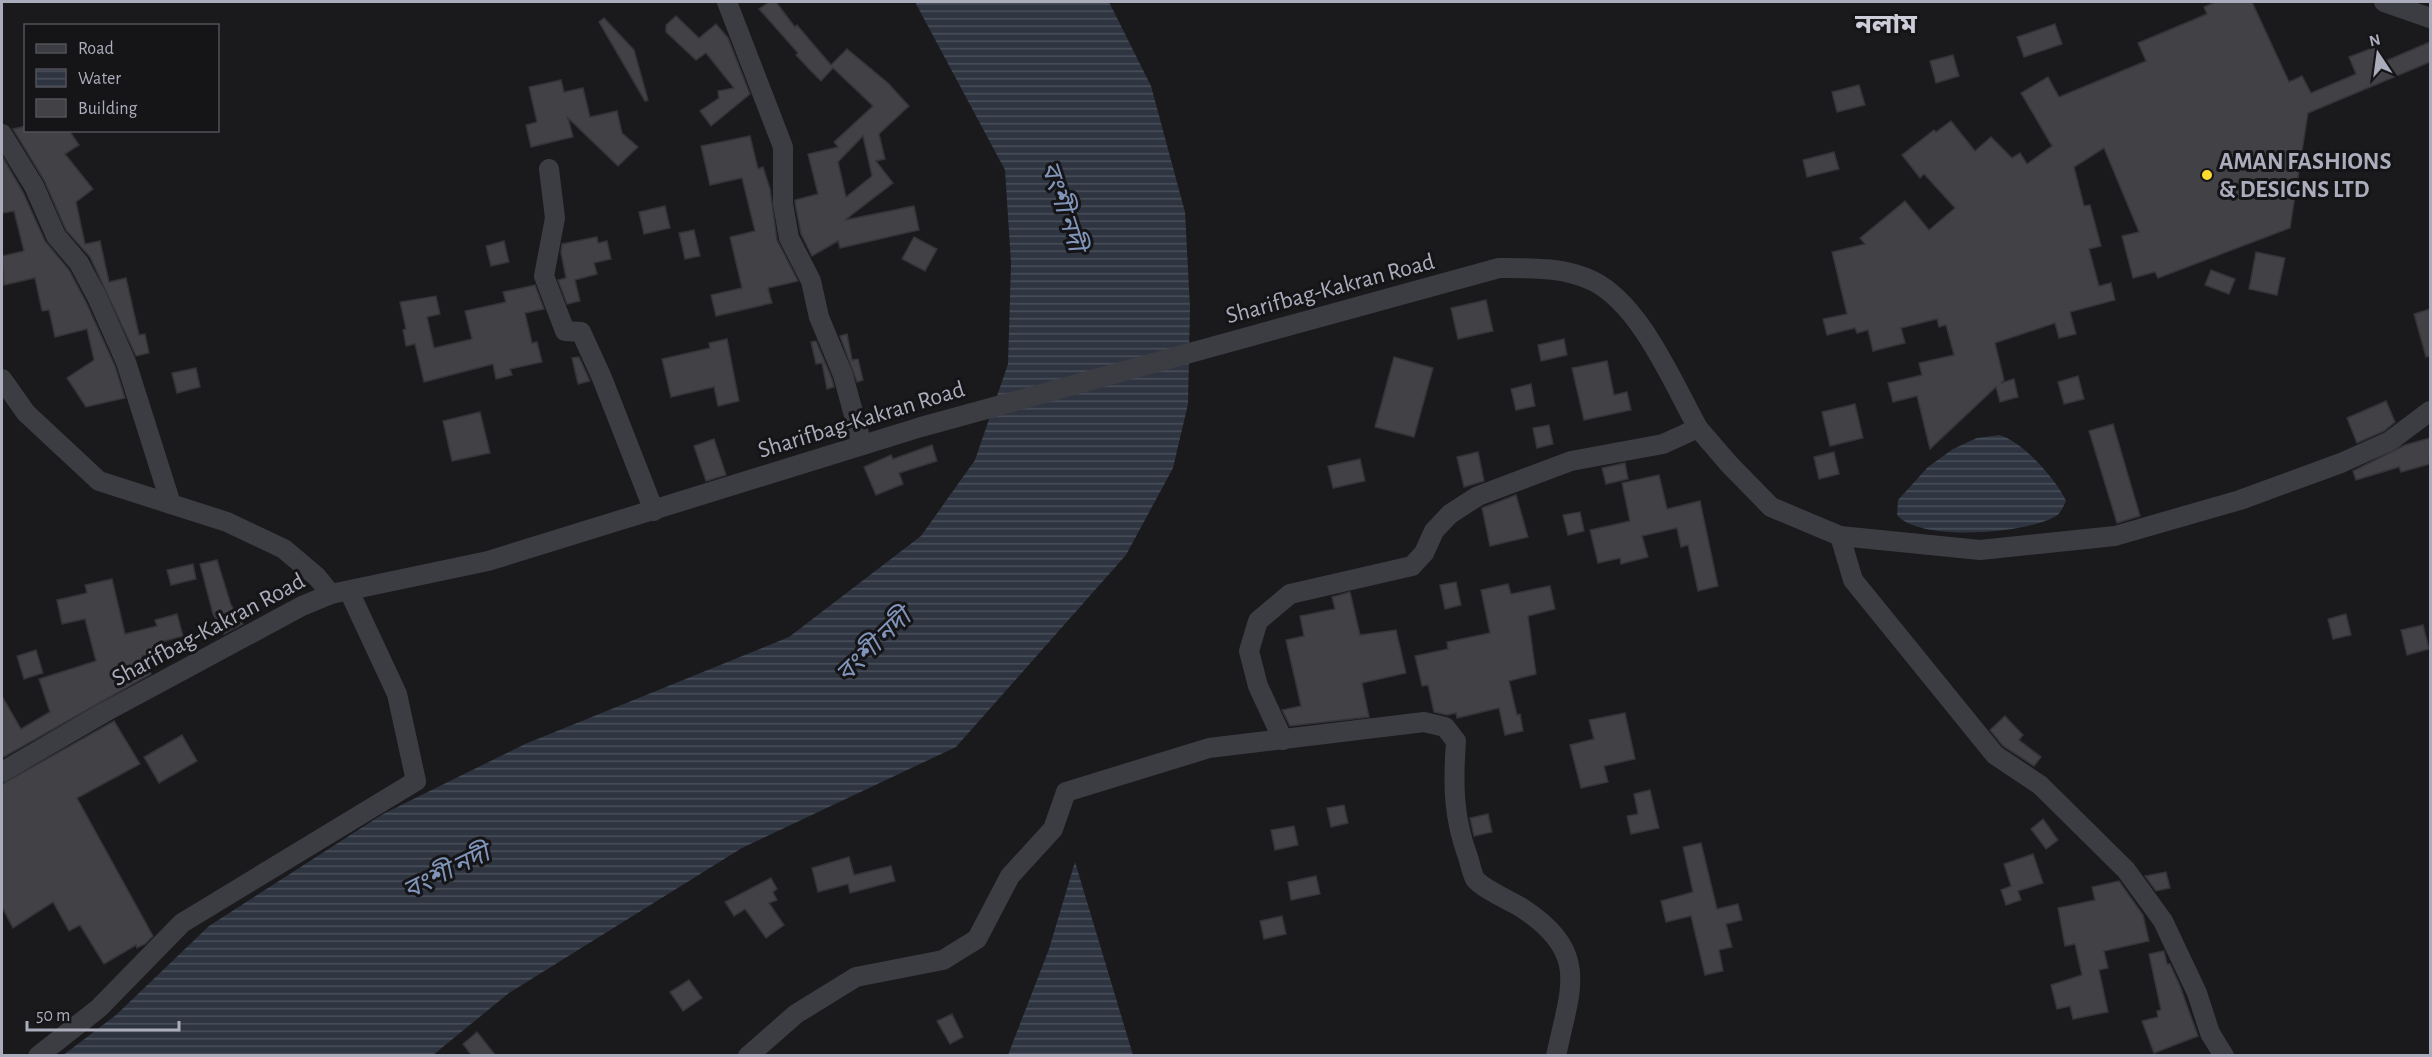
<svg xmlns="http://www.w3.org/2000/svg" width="2432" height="1057" font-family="'Alegreya Sans','Noto Sans Bengali',sans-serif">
  <defs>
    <pattern id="water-rules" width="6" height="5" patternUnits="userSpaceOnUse" patternTransform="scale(1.5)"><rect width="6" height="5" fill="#2e3541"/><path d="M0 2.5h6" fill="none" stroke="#4a505a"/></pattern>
  </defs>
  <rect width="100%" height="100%" fill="#1a191c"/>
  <g fill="url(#water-rules)">
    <polygon points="915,2 1109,2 1151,86 1185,212 1190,307 1188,404 1173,468 1126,555 956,747 742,848 509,993 433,1055 62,1056 116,1015 209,926 383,814 525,744 789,637 921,536 975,460 1008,364 1011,263 1005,170"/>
    <path d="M1999,435C2021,440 2057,480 2066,501C2063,507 2061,513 2056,516C2027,534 1919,542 1897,515L1898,500L1928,467L1953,449L1977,438Z"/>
    <polygon points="1075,862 1133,1055 1008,1055 1049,949"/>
  </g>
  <g fill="#414146" stroke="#343338" stroke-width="1.5" fill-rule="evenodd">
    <path d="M769,2H776L795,27L797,25L831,65L847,49L888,83L909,106L879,134L885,159L876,161L893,183L845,220L914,206L919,230L840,248L838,241L812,256L801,234L795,203V200L818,194L808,154L838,147L834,142L873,106L833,68L821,81L809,69L796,55L798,53L759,9ZM863,136L872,176L846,197L838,162Z"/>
    <polygon points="2216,2 2252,2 2289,82 2302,76 2311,93 2356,74 2349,57 2375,47 2381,63 2430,42 2430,62 2308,113 2290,228 2158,278 2155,272 2133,278 2122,236 2139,232 2104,148 2074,167 2084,206 2090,205 2101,246 2089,249 2099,286 2111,283 2115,300 2070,312 2076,334 2059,338 2055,323 1995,343 2004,380 2001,383 2014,379 2018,397 2000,402 1996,387 1930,449 1917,396 1893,402 1888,383 1922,375 1919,363 1954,355 1946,325 1939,327 1937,319 1901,328 1905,343 1873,351 1868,330 1857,333 1855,328 1827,335 1823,319 1847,314 1832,252 1865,244 1860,238 1905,201 1929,230 1955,208 1924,174 1920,178 1902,155 1934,130 1936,132 1951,121 1975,151 1991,137 2012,158 2020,153 2027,164 2052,146 2021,93 2048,77 2059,97 2146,61 2138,43 2207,14 2204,7"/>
    <polygon points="676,16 699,38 716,24 728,38 750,94 711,126 700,111 719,98 718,91 734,88 706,53 696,60 666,32 666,25"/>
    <polygon points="604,18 634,50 648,100 645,101 599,22"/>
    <polygon points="2055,24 2062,44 2024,57 2017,37"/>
    <polygon points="1953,55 1959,76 1936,83 1930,61"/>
    <polygon points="561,80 564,92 583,88 590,117 617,111 622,133 638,147 618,166 568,118 573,137 531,147 526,125 537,122 529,87"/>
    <polygon points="1859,85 1865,105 1837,112 1832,92"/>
    <polygon points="26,126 26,130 69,130 79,145 65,154 93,189 76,202 85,244 100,241 109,282 126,278 139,335 145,334 149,353 136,356 90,257 66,230 44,180 13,129"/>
    <polygon points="750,136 758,169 763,167 770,189 777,240 798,281 768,288 772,303 716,316 711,295 742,288 730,237 755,231 742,178 710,185 701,146"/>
    <polygon points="1834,152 1839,169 1807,177 1803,160"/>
    <polygon points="2,156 23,192 45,241 69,270 86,302 115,366 125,398 86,407 67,378 94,360 87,329 55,337 49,310 42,311 35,278 4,285 2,256 24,251 14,211 2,213"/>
    <polygon points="665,206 670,228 644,234 639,212"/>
    <polygon points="694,230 700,256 685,259 679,233"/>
    <polygon points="597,237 598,243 607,241 611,259 594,263 597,274 575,280 580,301 567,304 558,280 566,278 561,253 562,244"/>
    <polygon points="914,237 937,249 925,271 902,259"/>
    <polygon points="504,241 509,262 491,266 486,246"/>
    <polygon points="2256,252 2285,258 2277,295 2249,289"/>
    <polygon points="2211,270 2235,279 2229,294 2205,285"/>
    <polygon points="535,285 544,309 525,313 532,343 537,342 542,362 510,369 512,375 496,379 493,364 424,382 415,344 406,346 403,330 406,329 400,302 436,296 440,314 427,317 434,348 472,339 465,311 506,302 503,292"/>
    <polygon points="1486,300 1493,331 1458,339 1451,308"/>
    <polygon points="2430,309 2430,356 2426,357 2414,314"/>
    <polygon points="847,334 852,360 858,359 863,380 857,382 840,336"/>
    <polygon points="727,339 739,401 718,406 714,387 671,397 662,359 710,348 709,343"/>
    <polygon points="1564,339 1567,355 1541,361 1538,345"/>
    <polygon points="816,341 832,379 834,387 827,389 822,363 816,364 811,342"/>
    <polygon points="579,357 590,381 578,384 572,358"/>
    <polygon points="1394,357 1433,368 1414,437 1375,427"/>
    <polygon points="1607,361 1614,395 1627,392 1631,410 1584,420 1572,368"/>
    <polygon points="196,368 200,387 177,393 172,373"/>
    <polygon points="2078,376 2084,399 2064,404 2058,382"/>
    <polygon points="1531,384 1535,406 1516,410 1511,389"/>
    <polygon points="2386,401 2395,422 2384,431 2357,443 2347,418"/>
    <polygon points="1855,404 1863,438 1830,446 1822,412"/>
    <polygon points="480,412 490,453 452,461 443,421"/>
    <polygon points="2113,424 2140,516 2117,523 2089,431"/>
    <polygon points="1549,425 1553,444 1537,448 1533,428"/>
    <polygon points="2430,438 2430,464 2401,472 2399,467 2356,480 2353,471 2405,445"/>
    <polygon points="714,439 726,475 706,481 694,446"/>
    <polygon points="932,445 937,461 899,473 903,484 876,495 864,467 891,455 893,459"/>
    <polygon points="1478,452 1484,481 1464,487 1457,457"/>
    <polygon points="1834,452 1839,474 1819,479 1814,457"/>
    <polygon points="1360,459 1365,481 1333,488 1328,466"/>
    <polygon points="1625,463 1628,479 1606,484 1602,468"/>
    <polygon points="1659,475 1667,509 1700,501 1718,586 1698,591 1688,545 1681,547 1677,528 1642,536 1648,557 1621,564 1620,558 1598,563 1590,530 1630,521 1622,483"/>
    <polygon points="1516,495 1528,537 1490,546 1482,508"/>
    <polygon points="1580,512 1584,531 1568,535 1563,515"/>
    <polygon points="217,560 231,605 243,624 224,634 213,614 200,564"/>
    <polygon points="193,564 196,579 171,585 167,570"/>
    <polygon points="112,579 125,634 157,626 155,620 177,614 183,636 157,643 159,652 142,656 151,674 2,758 2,696 21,729 50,712 39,679 96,661 85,619 62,624 57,600 87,593 85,585"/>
    <polygon points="1456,582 1461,605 1445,609 1440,585"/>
    <polygon points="1508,584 1511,594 1550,586 1555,609 1528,616 1536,674 1509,681 1517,715 1520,714 1523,731 1505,735 1499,708 1457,718 1456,713 1447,715 1434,712 1428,685 1422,686 1415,656 1448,649 1447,642 1490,633 1481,590"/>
    <polygon points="1350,592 1360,635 1396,630 1406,673 1362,683 1369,717 1290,726 1282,710 1301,706 1286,640 1304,636 1300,616 1335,609 1332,597"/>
    <polygon points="2346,614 2351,635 2333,639 2328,619"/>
    <polygon points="2423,625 2429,649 2407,655 2401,630"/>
    <polygon points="36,650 43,673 24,679 17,656"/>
    <polygon points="1625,713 1635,759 1604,766 1608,782 1581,788 1570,745 1594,739 1589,720"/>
    <polygon points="2005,716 2023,735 2019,740 2041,757 2034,766 2003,746 1990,730"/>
    <polygon points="114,721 140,764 77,798 153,936 145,944 137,948 136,945 104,964 80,925 69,931 53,902 13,928 2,907 2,784"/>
    <polygon points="182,735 197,761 159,783 144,757"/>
    <polygon points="1650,790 1659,828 1631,834 1627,816 1638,814 1634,794"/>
    <polygon points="1344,805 1348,823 1331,827 1327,808"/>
    <polygon points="1488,814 1492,832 1474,836 1470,818"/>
    <polygon points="2043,819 2058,840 2046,849 2031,829"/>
    <polygon points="1294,826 1298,845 1275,850 1271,830"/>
    <polygon points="1701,843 1717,909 1738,904 1742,920 1726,924 1732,947 1719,950 1723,971 1705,975 1691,916 1666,922 1661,901 1693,892 1683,847"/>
    <polygon points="2033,854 2043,883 2018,891 2021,900 2006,905 2001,890 2011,886 2004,864"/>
    <polygon points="849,857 854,875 891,866 895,881 850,893 848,884 818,892 812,868"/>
    <polygon points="2166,872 2170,888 2156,891 2145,876"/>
    <polygon points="1316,876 1320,894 1291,900 1288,882"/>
    <polygon points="771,878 777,889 773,892 777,900 769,903 784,925 766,938 745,909 734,916 725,902"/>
    <polygon points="2119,881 2143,915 2149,941 2104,951 2108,968 2099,970 2108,1012 2073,1019 2070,1006 2057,1009 2051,985 2082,975 2075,944 2065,946 2058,908 2095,900 2092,887"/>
    <polygon points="1282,916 1286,934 1264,939 1260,921"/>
    <polygon points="2164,951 2167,964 2170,964 2180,986 2198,1036 2154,1053 2142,1021 2158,1017 2157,1011 2161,1010 2149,954"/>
    <polygon points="689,980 702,998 683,1011 670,992"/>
    <polygon points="952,1014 963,1037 950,1044 937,1021"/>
    <polygon points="477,1032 496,1056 472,1056 463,1044"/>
  </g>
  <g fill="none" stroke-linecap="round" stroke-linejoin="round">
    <g stroke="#3c3c43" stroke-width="20">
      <polyline points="727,2 783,147 783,204 789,238 811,281 819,317 843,375 862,445"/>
      <polyline points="2384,2 2430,18"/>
      <polyline points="2,134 34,186 56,236 79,263 97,297 126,362 171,504"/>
      <polyline points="549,169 555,218 544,276 565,331 581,332 602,378 654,511"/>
      <polyline points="2,379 26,413 99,481 227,522 284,549 317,577 331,594"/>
      <polyline points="1840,536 1853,580 1995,755 2040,785 2126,870 2163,921 2197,993 2210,1033 2224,1056"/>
      <polyline points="1283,740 1258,686 1249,651 1258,621 1290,594 1412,566 1424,553 1434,531 1450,514 1478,496 1571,461 1663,444 1698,428 1729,464 1771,507 1840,536 1980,550 2115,536 2240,500 2341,463 2390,441 2430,411"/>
      <path d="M2,772L105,712L302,606L331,594L488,561L921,427L1499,268C1531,268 1564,267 1593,281C1641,305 1673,383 1698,428"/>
      <polyline points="38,1056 99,1008 182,923 416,781 397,694 349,591"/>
      <path d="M748,1056L796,1014L856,977L943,960L977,939L1010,876L1053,829L1066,792L1209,748L1424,722L1445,727L1456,741C1453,783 1453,817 1468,857C1470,863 1472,874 1475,879C1483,889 1511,901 1522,908C1591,953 1570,989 1556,1056"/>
    </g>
  </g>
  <circle fill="#fdda30" stroke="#151417" stroke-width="2" cx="2207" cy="175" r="6"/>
  <g text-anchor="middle" stroke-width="6" stroke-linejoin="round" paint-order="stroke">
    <g font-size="24" font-weight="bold" fill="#abadbc" stroke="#151417" text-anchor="start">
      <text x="2219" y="169">AMAN FASHIONS<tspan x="2219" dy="28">&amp; DESIGNS LTD</tspan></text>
    </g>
    <g font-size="24" fill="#abadbc" stroke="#151417">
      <text transform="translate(1330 288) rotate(-15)" y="8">Sharifbag-Kakran Road</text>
      <text transform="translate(861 419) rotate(-17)" y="8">Sharifbag-Kakran Road</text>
      <text transform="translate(208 629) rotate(-28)" y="8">Sharifbag-Kakran Road</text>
    </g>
    <g font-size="26" font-style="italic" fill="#8095b9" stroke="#151417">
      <text transform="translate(1064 206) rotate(72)" y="9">বংশী নদী</text>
      <text transform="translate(873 645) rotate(-44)" y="9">বংশী নদী</text>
      <text transform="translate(446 871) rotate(-26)" y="9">বংশী নদী</text>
    </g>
    <g font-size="27" font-weight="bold" fill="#cccdd8" stroke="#151417">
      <text x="1886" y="33">নলাম</text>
    </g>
  </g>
  <rect width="2432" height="1057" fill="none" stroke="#abadbc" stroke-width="6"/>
  <rect x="24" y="24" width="195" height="108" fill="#151417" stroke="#515159" stroke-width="1.5"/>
  <rect x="36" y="44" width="30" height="9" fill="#3c3c43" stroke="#515159" stroke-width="1.5"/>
  <text x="78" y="54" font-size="18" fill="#abadbc">Road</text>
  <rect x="36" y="69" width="30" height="18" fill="url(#water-rules)" stroke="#515159" stroke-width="1.5"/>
  <text x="78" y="84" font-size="18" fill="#abadbc">Water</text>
  <rect x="36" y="99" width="30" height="18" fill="#414146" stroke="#515159" stroke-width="1.5"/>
  <text x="78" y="114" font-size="18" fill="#abadbc">Building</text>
  <g transform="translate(2378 54) rotate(347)" stroke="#151417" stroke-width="4.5" paint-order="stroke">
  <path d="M0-4.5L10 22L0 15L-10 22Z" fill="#abadbc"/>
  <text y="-9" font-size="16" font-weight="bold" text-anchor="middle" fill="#abadbc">N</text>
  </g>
  <path d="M27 1021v9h152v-9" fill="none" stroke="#abadbc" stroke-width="3"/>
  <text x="36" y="1021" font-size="18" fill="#abadbc" stroke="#151417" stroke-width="4.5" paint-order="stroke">50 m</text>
</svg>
